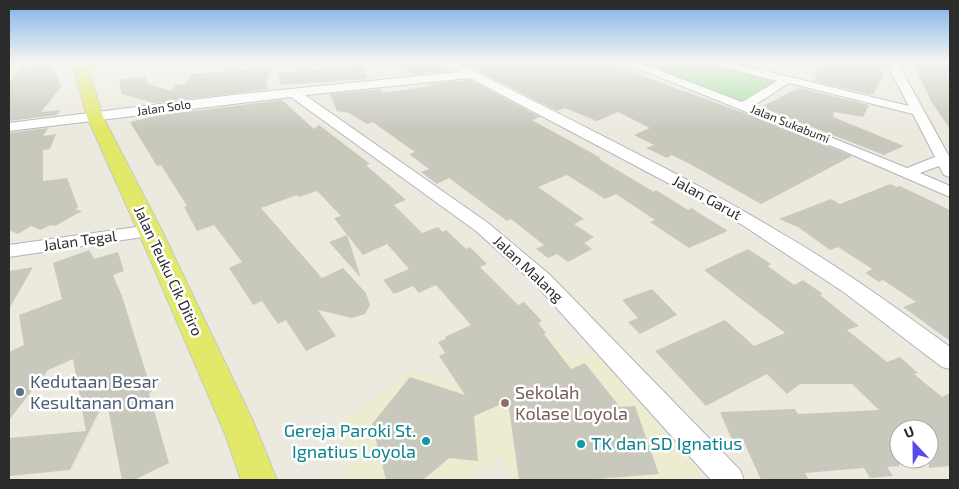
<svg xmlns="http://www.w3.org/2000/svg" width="959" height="489" font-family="'Exo 2',sans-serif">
  <rect width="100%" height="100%" fill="#eceadf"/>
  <polygon fill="#edebd0" points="555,337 571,358 596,348 700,469 698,480 512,480 502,456 463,480 346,480 344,421 412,370 467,386 471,374"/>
  <polygon fill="#a3df9f" points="632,62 711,62 781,80 742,103"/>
  <g fill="#c8c8bd">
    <polygon points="393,62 428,62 446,71 413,75"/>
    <polygon points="484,62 604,62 747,114 852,156 761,204 690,164 672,155 667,158 646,148 654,145 634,135 650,128 618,112 597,121 565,108 557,111 469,66"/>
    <polygon points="831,62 876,62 884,74 873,95 813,81 818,78 813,77"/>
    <polygon points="928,62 950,64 950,129 931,101 913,63 929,65"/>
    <polygon points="52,65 61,87 41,112 60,110 57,115 9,121 9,82 21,68"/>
    <polygon points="362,66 367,79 280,85 279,73"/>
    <polygon points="270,68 266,85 270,89 154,103 122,94 119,80 145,76 148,84 171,91 176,85 185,84 191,74"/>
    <polygon points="470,80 540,117 532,120 601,158 599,159 654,192 656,190 688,210 691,208 728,231 689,248 650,222 655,220 616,194 605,199 567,175 538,187 584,219 574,224 594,237 584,243 592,249 568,262 557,254 548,258 536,249 544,245 511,219 507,221 449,178 437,184 421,172 429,169 409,154 415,152 381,128 373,122 367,124 349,113 337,111 330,94 381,89 383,93 431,86 428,84"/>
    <polygon points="799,88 869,105 863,117 834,112 833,117 904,146 884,155 761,107"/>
    <polygon points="282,100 314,129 319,125 370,164 366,165 406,200 394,205 422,233 438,227 443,232 446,230 466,249 470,247 487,264 480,267 518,305 524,302 542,321 538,323 546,333 544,334 571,369 585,363 620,407 635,406 659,474 584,480 519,480 508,401 474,416 478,461 449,458 423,480 386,480 372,424 410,377 465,395 439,356 445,353 438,342 446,339 445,337 471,325 436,285 419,293 413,286 394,294 383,280 409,269 387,244 363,255 334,218 341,216 317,191 299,197 297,195 261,208 322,278 343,268 366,293 370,305 365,314 352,318 318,310 336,336 306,351 286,320 278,324 262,301 253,305 229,268 242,262 214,225 197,231 184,207 187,206 161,165 157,166 130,122 160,115"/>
    <polygon points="48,128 43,136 56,134 50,149 43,150 43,181 67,178 78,207 75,209 82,211 55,226 50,225 41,230 31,226 18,234 9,230 9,133"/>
    <polygon points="890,184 897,187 900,186 950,210 950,341 903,307 916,302 883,280 879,282 865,273 872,269 838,247 830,250 798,227 779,219 831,199 840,204"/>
    <polygon points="347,235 361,278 329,242"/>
    <polygon points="748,249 771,264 768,266 794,285 803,280 823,294 820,295 859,326 847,330 887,362 900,357 918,373 914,374 942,397 950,393 950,466 929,468 929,429 899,429 899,466 887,467 893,476 870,478 864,468 805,473 809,480 761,480 744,442 733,442 720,412 795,409 798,414 879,410 852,384 800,384 787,394 767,374 706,406 655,351 725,320 754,346 785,333 704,270"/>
    <polygon points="89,250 94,259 118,252 124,271 113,275 122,296 152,392 149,393 169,463 134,480 122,480 106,398 70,470 9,476 9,438 86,431 73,359 48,370 9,420 9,352 24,345 19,315 62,299 53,263"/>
    <polygon points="33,267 9,309 9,271"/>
    <polygon points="652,289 677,315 640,334 628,322 638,318 622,300"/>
  </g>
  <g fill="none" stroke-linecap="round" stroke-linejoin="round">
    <defs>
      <g id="minor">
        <path d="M443,62H457C565,118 676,170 781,233C840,267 895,307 950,347V369L942,367L845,293L744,226L670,184L470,78L305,95L488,223L550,275L740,470L744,480H711L536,285L476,231L291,97L9,131V123L232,95L459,72Z"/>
        <path d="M622,62H637L742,102L777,81L712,64L711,62H728L909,106L886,62H897L950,158V177L944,175L939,166L920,173L950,186V197L839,149ZM789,83L913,114L935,157L907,168L753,106Z"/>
        <polygon points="150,225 156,227 159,231 156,235 9,257 9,245"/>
      </g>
      <polygon id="major" points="72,62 86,62 103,117 162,231 254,423 277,480 241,480 225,434 138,231 87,117"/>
    </defs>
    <use href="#minor" stroke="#b3b2be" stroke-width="2"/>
    <use href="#major" stroke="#c8c8c8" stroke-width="2"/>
    <use href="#minor" fill="#fff" fill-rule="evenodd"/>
    <use href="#major" fill="#e2e868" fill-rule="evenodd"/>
  </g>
  <linearGradient id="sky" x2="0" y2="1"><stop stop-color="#7bb0e8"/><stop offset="0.48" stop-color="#f6f6f1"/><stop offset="1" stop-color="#f6f6f1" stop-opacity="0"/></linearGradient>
  <rect width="959" height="130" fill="url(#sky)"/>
  <circle fill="#5c6f8a" stroke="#fff" stroke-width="2" cx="20" cy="392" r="5"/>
  <circle fill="#8d6e63" stroke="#fff" stroke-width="2" cx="505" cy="403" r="5"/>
  <g fill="#0f9aa8" stroke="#fff" stroke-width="2">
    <circle cx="426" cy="441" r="5"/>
    <circle cx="581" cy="444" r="5"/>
  </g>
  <g text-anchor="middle" stroke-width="5" stroke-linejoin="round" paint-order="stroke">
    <g font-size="12" fill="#2c2c2c" stroke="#fff">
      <text transform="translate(164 108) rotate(-8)" y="4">Jalan Solo</text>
      <text transform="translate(790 124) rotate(22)" y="4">Jalan Sukabumi</text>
    </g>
    <g font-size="15" fill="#2c2c2c" stroke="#fff">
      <text transform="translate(707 198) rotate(29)" y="5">Jalan Garut</text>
      <text transform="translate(80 241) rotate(-8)" y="5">Jalan Tegal</text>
      <text transform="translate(528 269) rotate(43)" y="5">Jalan Malang</text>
      <text transform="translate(168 271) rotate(65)" y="5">Jalan Teuku Cik Ditiro</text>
    </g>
    <g font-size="18" fill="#4e5e75" stroke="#fff" text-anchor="start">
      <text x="30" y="388">Kedutaan Besar<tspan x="30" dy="21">Kesultanan Oman</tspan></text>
    </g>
    <g font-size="18" fill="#785e54" stroke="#fff" text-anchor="start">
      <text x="515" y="399">Sekolah<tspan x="515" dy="21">Kolase Loyola</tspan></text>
    </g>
    <g font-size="18" fill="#0d838f" stroke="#fff" text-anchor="end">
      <text x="416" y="437">Gereja Paroki St.<tspan x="416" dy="21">Ignatius Loyola</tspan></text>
      <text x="591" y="450" text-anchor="start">TK dan SD Ignatius</text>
    </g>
  </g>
  <rect width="959" height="489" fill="none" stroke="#2c2c2c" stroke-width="20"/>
  <g transform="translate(914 444) rotate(338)"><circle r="24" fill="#ffffff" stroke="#ababab"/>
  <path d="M0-4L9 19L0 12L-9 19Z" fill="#594aef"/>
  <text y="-8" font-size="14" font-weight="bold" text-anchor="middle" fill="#2c2c2c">U</text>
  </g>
</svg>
